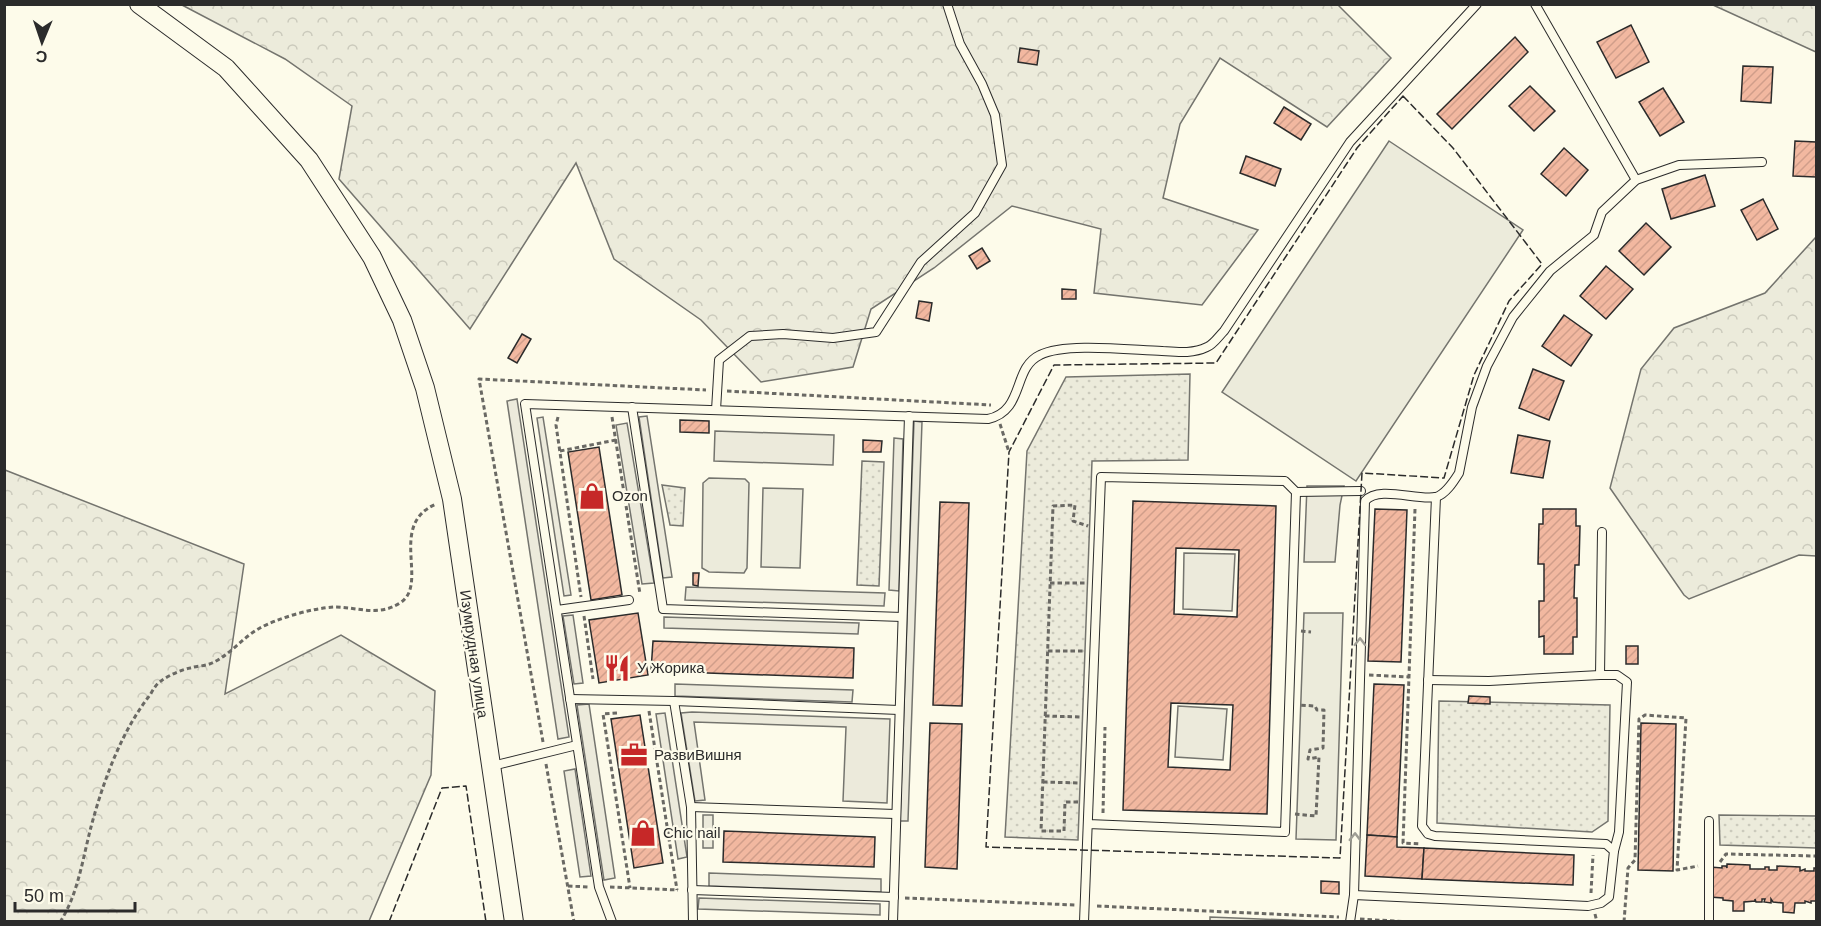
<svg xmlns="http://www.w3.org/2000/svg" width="1821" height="926" font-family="Helvetica,sans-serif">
  <defs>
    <pattern id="green-dots" width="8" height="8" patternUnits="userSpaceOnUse" patternTransform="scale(1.5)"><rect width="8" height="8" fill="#ecebdb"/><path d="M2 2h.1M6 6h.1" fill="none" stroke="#cbcabc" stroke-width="1.8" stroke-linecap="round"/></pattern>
    <pattern id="forest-crowns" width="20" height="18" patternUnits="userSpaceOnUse" patternTransform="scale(1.5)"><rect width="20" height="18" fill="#ecebdb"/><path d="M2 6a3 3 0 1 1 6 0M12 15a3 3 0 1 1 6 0" fill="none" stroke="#cbcabc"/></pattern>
    <pattern id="building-hatch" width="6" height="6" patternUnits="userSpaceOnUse" patternTransform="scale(1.5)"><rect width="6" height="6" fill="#f2b8a0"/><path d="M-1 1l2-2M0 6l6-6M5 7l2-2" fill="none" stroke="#d09e8a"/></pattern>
  </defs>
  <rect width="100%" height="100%" fill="#fdfbea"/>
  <g fill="url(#green-dots)" stroke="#74746e" stroke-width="1.5">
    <polygon points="1190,374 1188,460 1092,461 1078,840 1005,837 1027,451 1066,377"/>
    <polygon points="862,461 884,462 879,586 857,585"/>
    <polygon points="662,485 685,488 683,526 670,525"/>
    <polygon points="1439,701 1610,705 1608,821 1592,832 1437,823"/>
    <polygon points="1719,815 1816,816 1816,848 1720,845"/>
  </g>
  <g fill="url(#forest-crowns)" stroke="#74746e" stroke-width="1.5">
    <polygon points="1337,4 1391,58 1327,127 1220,58 1180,124 1163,198 1258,230 1202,305 1094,293 1101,229 1012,206 934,268 871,309 853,367 761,382 701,320 614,259 576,163 470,329 339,179 352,106 285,59 182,5"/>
    <polygon points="1713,5 1816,5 1816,52"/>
    <polygon points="1816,237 1816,556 1799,555 1689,599 1684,595 1610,488 1641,369 1674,328 1765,293"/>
    <polygon points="5,470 244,564 225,694 341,635 435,691 431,775 369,921 5,921"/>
  </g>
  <g fill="#ecebdb" stroke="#74746e" stroke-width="1.5">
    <polygon points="1389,141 1523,230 1356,481 1222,392"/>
    <polygon points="709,478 745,479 749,483 747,568 744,573 709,572 702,568 703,483"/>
    <polygon points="763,488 803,489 800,568 761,567"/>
    <polygon points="1304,613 1343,613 1336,840 1296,839"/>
  </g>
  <g fill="#eceadb" stroke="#74746e" stroke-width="1.5">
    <polygon points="517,399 569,737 558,739 507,401"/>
    <polygon points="647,416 672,577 663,578 639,417"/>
    <polygon points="543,417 571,595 564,596 537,418"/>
    <polygon points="914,421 922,422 908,821 900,821"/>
    <polygon points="627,423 654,583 642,584 616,425"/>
    <polygon points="715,431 834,435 833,465 714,461"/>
    <polygon points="894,438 903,439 899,591 889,590"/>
    <polygon points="1307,486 1344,486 1340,505 1335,562 1304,562"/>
    <polygon points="1184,553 1235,554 1232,611 1183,609"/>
    <polygon points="686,587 885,593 884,606 685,600"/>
    <polygon points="573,615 583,683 574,684 563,616"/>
    <polygon points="664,617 859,623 858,634 664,628"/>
    <polygon points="675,684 853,690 852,702 675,696"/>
    <polygon points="589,704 615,878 604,880 577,705"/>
    <polygon points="1178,706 1227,709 1223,760 1175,757"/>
    <polygon points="692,712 890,719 887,803 843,801 846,727 694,722 705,800 695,801 681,713"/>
    <polygon points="665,713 687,857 678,859 656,714"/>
    <polygon points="575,769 591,876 580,877 564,771"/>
    <rect x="703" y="815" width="10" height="33"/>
    <polygon points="709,873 881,879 881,892 709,886"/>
    <polygon points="699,898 880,904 880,915 698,909"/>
    <polygon points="1210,917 1313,921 1210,922"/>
  </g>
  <g fill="url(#building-hatch)" stroke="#2b2b2b" stroke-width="1.5" fill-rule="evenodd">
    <polygon points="1631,25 1649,62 1616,78 1597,42"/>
    <polygon points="1515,37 1528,52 1452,129 1437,114"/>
    <polygon points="1020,48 1039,51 1037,65 1018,62"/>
    <polygon points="1743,66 1773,67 1771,103 1741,101"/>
    <polygon points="1530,86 1555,111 1534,131 1509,106"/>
    <polygon points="1663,88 1684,122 1660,136 1639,102"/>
    <polygon points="1284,107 1311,124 1301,140 1274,123"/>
    <polygon points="1795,141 1816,142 1816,177 1793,176"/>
    <polygon points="1564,148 1588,170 1566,196 1541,174"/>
    <polygon points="1246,156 1281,169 1275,186 1240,173"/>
    <polygon points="1705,175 1715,206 1671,219 1662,189"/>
    <polygon points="1763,199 1778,229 1757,240 1741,210"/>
    <polygon points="1646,223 1671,247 1644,275 1619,251"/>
    <polygon points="982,248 990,261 977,269 969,256"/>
    <polygon points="1606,266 1633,289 1606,319 1580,296"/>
    <polygon points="1062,289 1076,290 1076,299 1062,299"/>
    <polygon points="919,301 932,303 929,321 916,318"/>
    <polygon points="1564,315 1592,335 1571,366 1542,346"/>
    <polygon points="522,334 531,339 517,363 508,358"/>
    <polygon points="1533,369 1564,381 1549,420 1519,408"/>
    <polygon points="680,420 709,421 709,433 680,432"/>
    <polygon points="1518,435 1550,441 1543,478 1511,473"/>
    <polygon points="863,440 882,441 881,452 863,452"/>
    <polygon points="599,447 622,595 591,600 568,452"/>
    <path d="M1133,501L1276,506L1267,814L1123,810ZM1176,548L1239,550L1237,617L1174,614ZM1171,703L1233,705L1230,770L1168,767Z"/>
    <polygon points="940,502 969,503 962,706 933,705"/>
    <polygon points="1375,509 1407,510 1401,662 1368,661"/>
    <polygon points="1543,509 1576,509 1576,526 1580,526 1579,565 1575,565 1574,598 1577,598 1577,637 1573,637 1573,654 1544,654 1544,636 1539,637 1539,601 1544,601 1544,564 1538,564 1539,524 1543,524"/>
    <polygon points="693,573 699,573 698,586 693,585"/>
    <polygon points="638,613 648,675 599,683 589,620"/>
    <polygon points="653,641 854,648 853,678 651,671"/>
    <rect x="1626" y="646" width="12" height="18"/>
    <polygon points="1374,684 1404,685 1397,837 1367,835"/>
    <polygon points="1469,696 1490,697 1490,704 1468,703"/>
    <polygon points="640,715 663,863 634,868 611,719"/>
    <polygon points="930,723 962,724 957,869 925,867"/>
    <polygon points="1641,723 1676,724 1673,871 1638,870"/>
    <polygon points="724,831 875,837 874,867 723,862"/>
    <polygon points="1367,835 1397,837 1397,847 1424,848 1422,879 1365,876"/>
    <polygon points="1424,848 1574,855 1573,885 1422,879"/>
    <polygon points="1727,864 1750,865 1750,869 1765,869 1765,867 1769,867 1769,870 1777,870 1777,866 1800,867 1800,871 1805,869 1805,871 1814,871 1814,868 1816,868 1816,901 1811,901 1811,903 1805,901 1805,903 1795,903 1794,913 1783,912 1783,903 1773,902 1771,899 1771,903 1764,902 1765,899 1762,899 1762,902 1756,902 1755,899 1755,901 1744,902 1744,911 1733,911 1733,901 1723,900 1723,898 1710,897 1711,867 1722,868 1722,866 1726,866 1727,868"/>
    <polygon points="1321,881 1339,882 1339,894 1321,893"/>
  </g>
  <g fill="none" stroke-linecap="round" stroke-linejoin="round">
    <defs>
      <g id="service">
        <polyline points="1535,4 1636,180"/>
        <polyline points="632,407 663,609 902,617"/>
        <polyline points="716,410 719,360 750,336 783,334 833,338 876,332 921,262 975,213 1002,165 995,115 982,84 960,44 947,4"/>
        <polyline points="1296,492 1361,491"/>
        <polyline points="1602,532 1600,675 1617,675 1627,682 1619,832 1614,851"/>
        <polyline points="557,610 629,600"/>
        <polyline points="1428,680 1489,681 1600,675"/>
        <polyline points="570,699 674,701 899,710"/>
        <polyline points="674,701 691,807 693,922"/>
        <polyline points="492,766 577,745"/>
        <polyline points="691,807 895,814"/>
        <polyline points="692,890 894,897"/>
        <polyline points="1354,895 1588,906 1601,903 1609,897 1614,851 1606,844 1435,836 1428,834 1422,826 1436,497"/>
        <path d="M612,922L599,887L525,404L988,419C1025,411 1012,368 1040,355C1065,342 1131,350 1162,351C1177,352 1193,354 1207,347C1213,345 1219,336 1224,331L1350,142L1477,4"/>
        <polyline points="893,922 909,416"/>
        <polyline points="1084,922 1101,477 1285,481 1296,492 1285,832 1088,824"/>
        <path d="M1350,922L1354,895L1365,501C1379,485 1417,501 1436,497C1446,494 1454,481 1459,473L1472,407L1487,366L1513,317L1550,271L1594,235L1602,212L1636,180L1679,165L1762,162"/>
        <polyline points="1709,922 1709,821"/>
      </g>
      <polyline id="tertiary" points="139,4 226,68 309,160 372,257 402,320 425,388 452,499 514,922"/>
    </defs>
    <use href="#service" stroke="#2b2b2b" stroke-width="10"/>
    <use href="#tertiary" stroke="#2b2b2b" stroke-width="20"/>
    <g stroke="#6a6964" stroke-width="3" stroke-dasharray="4.5 3" stroke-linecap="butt">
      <polyline points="727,391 991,405"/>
      <polyline points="558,417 556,425 581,597"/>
      <polyline points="612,417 640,594"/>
      <polyline points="1000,424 1009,452"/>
      <polyline points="560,451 616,440"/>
      <polyline points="1415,509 1403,843 1421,844"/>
      <polyline points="1050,583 1088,583"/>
      <polyline points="584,616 593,679"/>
      <polyline points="1301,631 1311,632"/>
      <polyline points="1048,651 1085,651"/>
      <polyline points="1369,675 1409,677"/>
      <polyline points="649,711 677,890"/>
      <polyline points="617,713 603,714 630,888"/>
      <polyline points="1045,716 1082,717"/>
      <polyline points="543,742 479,379 706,390"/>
      <polyline points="546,764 574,922"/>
      <polyline points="1043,782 1080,783"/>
      <polyline points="1078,802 1065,802 1064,831 1041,831 1053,506 1075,505 1073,521 1088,526"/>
      <polyline points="1103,813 1105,727"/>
      <polyline points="1295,814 1316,816 1319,757 1308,759 1310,750 1323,748 1324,710 1317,710 1315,706 1299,705"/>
      <polyline points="1720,862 1726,854 1816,856"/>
      <polyline points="568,886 588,887"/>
      <polyline points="610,887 678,890"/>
      <polyline points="1591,893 1593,855"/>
      <polyline points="905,898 1075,905"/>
      <polyline points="1097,906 1339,917"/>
      <polyline points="1595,914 1597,922"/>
      <polyline points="1360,919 1411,922"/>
      <path d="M60,922C78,895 83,857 91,827C103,782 121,732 150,695C153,690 156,684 161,681C169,675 181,670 190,668C197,666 206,666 212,663C230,655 243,637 260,628C278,618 313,608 334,607C357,607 378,617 400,603C430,584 387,525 436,504"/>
      <polyline points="1624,922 1628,868 1635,860 1639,719 1645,715 1686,718 1677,870 1698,866"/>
    </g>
    <use href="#service" stroke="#fdfbea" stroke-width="8"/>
    <use href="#tertiary" stroke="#fdfbea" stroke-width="18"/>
    <g stroke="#2b2b2b" stroke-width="1.5" stroke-dasharray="8 3" stroke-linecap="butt">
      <polygon points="1403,96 1453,148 1542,264 1509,301 1474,375 1444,478 1362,473 1340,858 986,847 1009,452 1054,365 1216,363 1357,148"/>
      <polyline points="389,922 442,788 466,786 486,922"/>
    </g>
  </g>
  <defs><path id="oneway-chevron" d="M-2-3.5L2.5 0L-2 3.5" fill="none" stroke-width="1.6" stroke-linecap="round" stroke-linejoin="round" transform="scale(1.5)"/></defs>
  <g stroke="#9e9d94">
    <use href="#oneway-chevron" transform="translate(1360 642) rotate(-89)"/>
    <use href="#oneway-chevron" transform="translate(1355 837) rotate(-89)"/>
  </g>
  <defs>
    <symbol id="shop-bare" viewBox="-9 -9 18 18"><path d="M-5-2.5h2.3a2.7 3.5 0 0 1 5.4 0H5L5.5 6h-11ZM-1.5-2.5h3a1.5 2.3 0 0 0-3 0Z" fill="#c62828" stroke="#fdfbea" stroke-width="2.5" paint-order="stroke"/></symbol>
    <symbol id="restaurant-bare" viewBox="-9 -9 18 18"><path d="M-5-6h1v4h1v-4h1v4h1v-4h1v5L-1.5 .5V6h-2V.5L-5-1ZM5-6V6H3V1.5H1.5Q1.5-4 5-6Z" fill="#c62828" stroke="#fdfbea" stroke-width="2.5" paint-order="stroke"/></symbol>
    <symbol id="office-bare" viewBox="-9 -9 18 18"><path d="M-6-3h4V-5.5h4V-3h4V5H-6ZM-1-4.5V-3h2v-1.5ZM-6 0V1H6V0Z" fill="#c62828" stroke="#fdfbea" stroke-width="2.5" paint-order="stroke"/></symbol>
  </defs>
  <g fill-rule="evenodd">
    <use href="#shop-bare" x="573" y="477" width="38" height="38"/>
    <use href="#restaurant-bare" x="598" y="649" width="38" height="38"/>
    <use href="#office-bare" x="615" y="736" width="38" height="38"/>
    <use href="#shop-bare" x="624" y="814" width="38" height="38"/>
  </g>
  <g text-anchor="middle" stroke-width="4.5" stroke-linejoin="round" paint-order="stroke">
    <g font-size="15" fill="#2b2b2b" stroke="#fdfbea" text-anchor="start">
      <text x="612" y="501">Ozon</text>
      <text x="637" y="673">У Жорика</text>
      <text x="654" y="760">РазвиВишня</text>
      <text x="663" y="838">Chic nail</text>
    </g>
    <g font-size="15" fill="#2b2b2b" stroke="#fdfbea">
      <text transform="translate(474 654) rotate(82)" y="5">Изумрудная улица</text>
    </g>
  </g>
  <rect width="1821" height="926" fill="none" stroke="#2b2b2b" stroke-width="12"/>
  <g transform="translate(42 42) rotate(182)" stroke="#fdfbea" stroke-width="4.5" paint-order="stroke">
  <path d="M0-4.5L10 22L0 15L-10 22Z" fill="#2b2b2b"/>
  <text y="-9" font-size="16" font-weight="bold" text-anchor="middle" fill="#2b2b2b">С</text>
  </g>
  <path d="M15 902v9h120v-9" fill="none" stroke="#2b2b2b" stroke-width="3"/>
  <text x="24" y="902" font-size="18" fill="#2b2b2b" stroke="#fdfbea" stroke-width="4.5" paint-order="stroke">50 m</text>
</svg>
